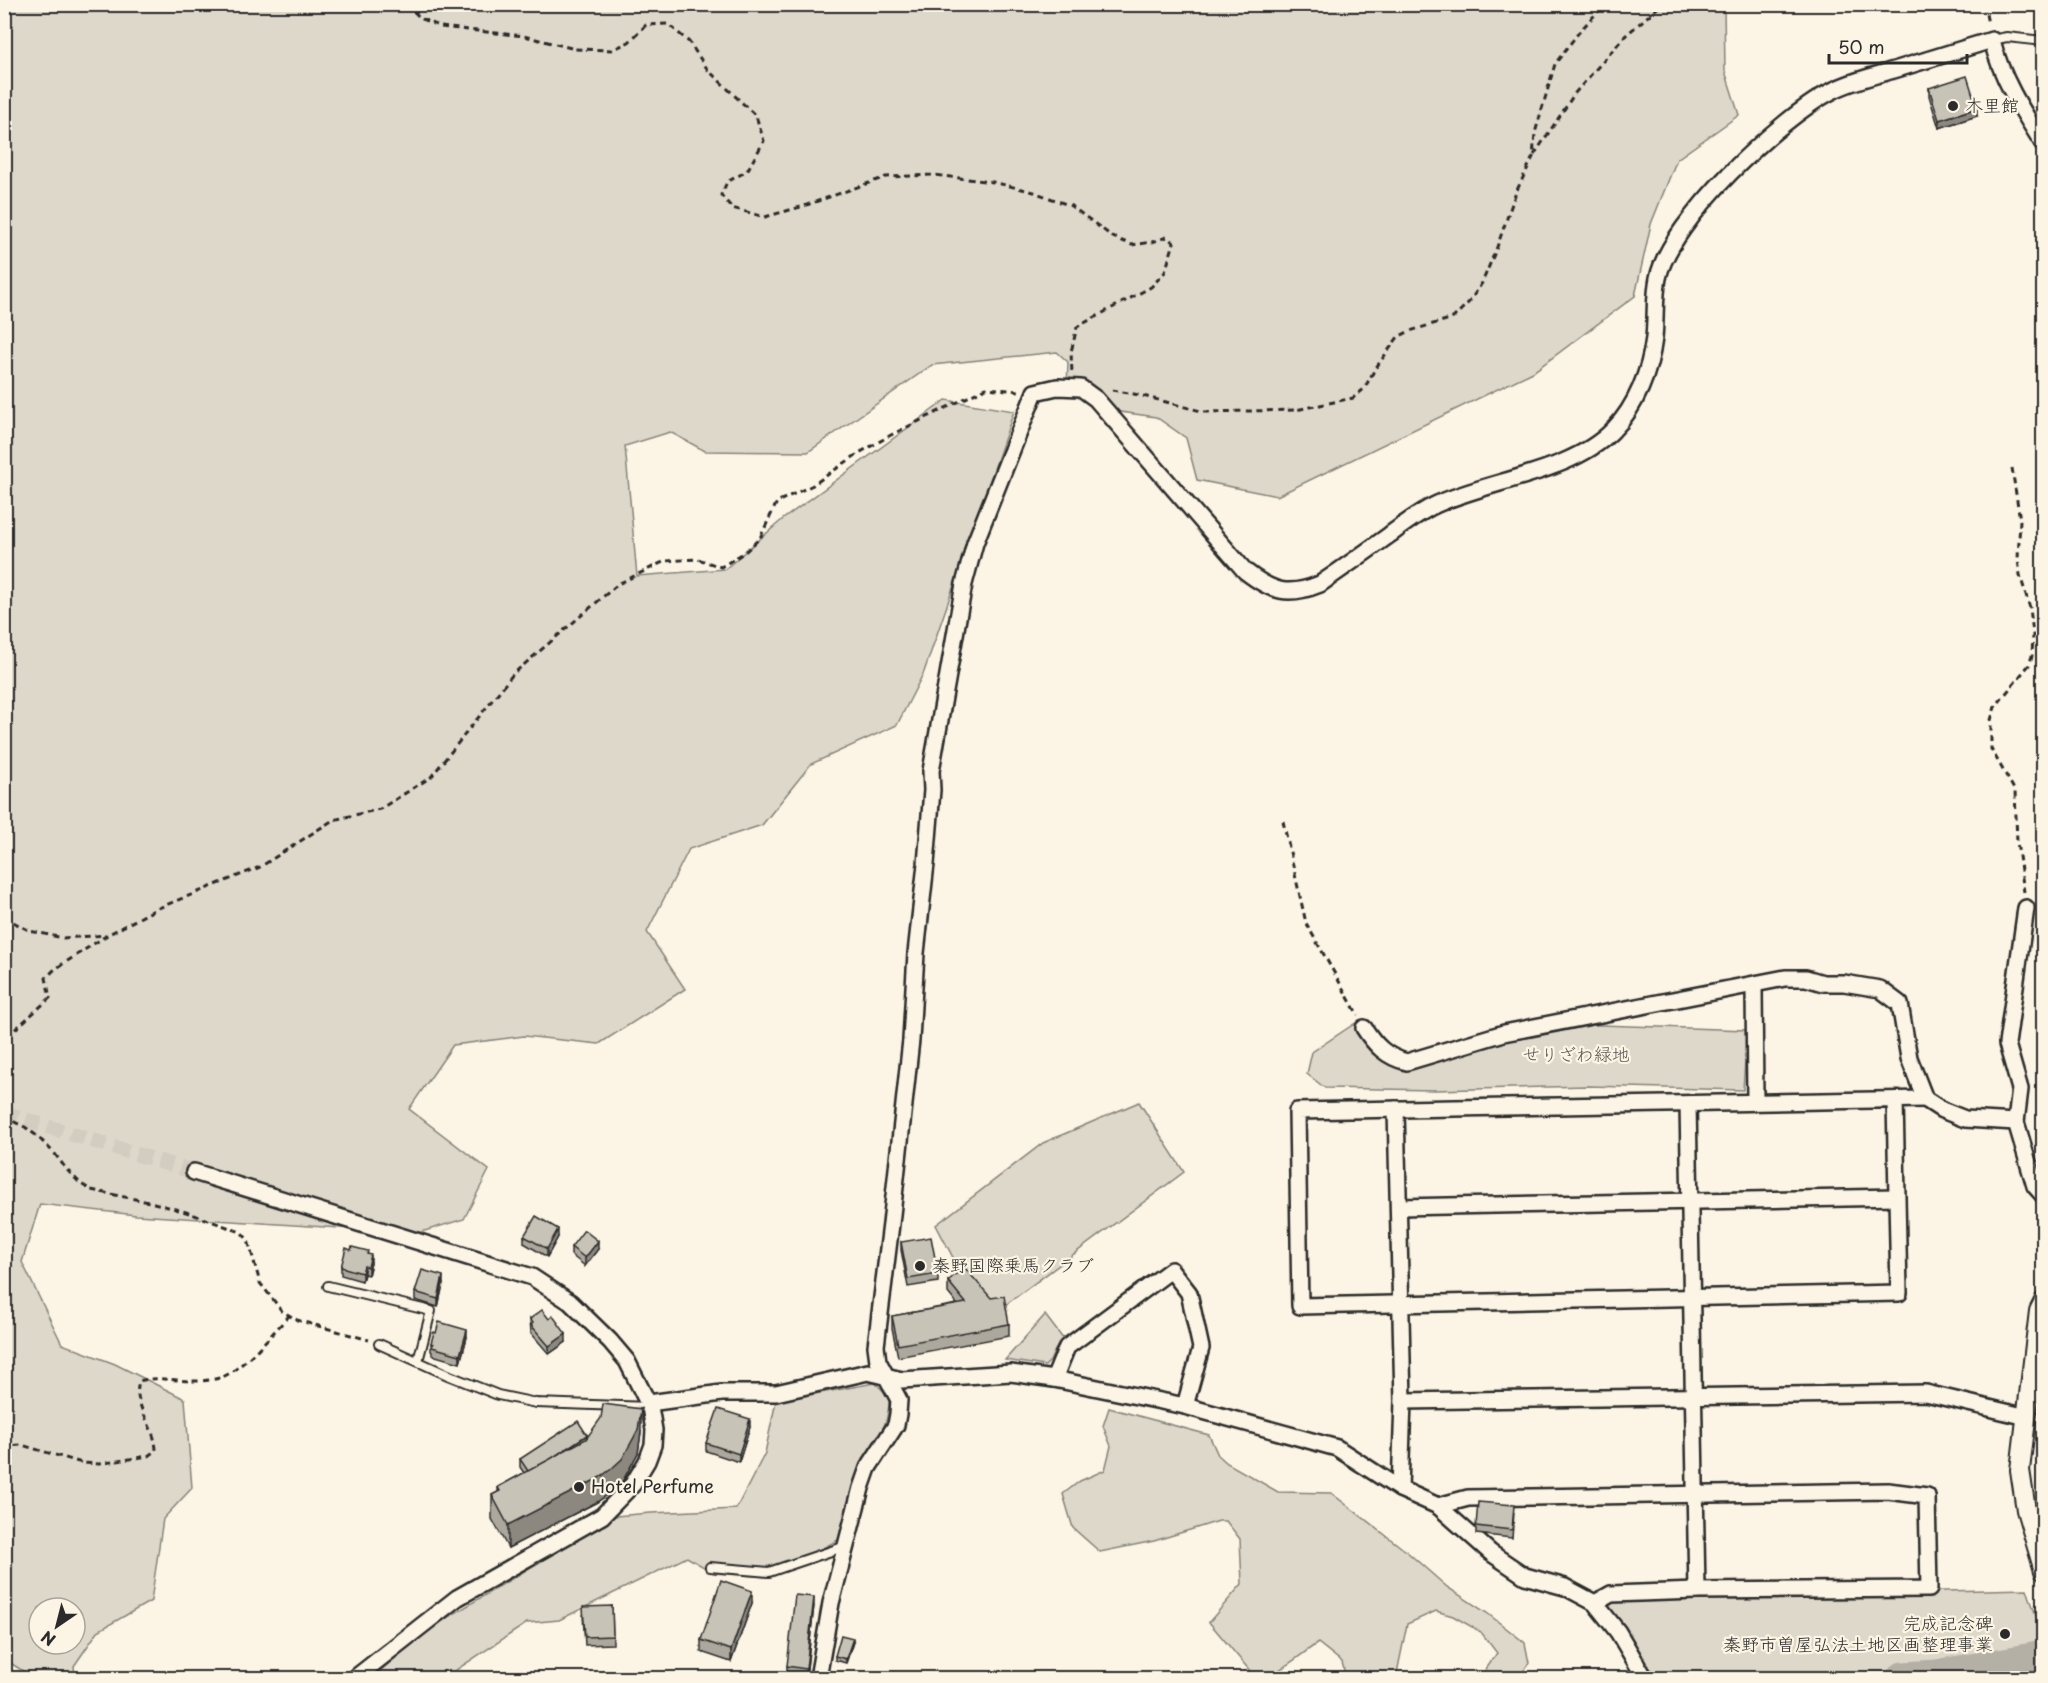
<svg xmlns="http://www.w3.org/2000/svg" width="2048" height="1683" font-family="'Playpen Sans','Klee One',sans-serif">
  <rect width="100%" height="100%" fill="#fcf5e5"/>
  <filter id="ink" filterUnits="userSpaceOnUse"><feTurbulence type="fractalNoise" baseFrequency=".0167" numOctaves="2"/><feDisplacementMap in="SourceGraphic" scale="12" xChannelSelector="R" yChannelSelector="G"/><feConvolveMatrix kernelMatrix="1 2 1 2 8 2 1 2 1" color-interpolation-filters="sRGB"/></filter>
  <g filter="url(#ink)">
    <g fill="#ded8ca" stroke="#84827a" stroke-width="1.5" fill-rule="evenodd">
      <path d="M4,5H1724L1725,71L1739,115L1677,159L1651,224L1635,296L1533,372L1277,496L1197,480L1186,438L1156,417L1106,410L1067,388L1068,362L1057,352L932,365L808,452L705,451L670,432L625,446L637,576L725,569L783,519L946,400L1014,411L924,672L897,725L811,764L762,825L689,849L647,932L685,989L599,1044L524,1036L453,1045L409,1109L489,1170L464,1219L418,1233L136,1215L40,1204L22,1262L62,1344L115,1364L185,1399L192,1488L163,1519L151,1601L98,1631L74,1666L75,1678H34L4,1659ZM39,1608H75V1644H39Z"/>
      <polygon points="1357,1022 1370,1044 1406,1065 1571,1024 1747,1030 1743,1090 1588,1086 1435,1090 1325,1088 1307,1074 1312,1052"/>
      <polygon points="1139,1102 1184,1172 1004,1306 989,1305 957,1265 936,1225 1043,1143"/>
      <polygon points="1045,1315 1064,1340 1055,1350 1050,1361 1045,1366 1005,1360"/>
      <path d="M875,1383L889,1396C890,1432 873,1439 860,1468C850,1489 846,1516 840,1539L768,1577L714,1573L687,1557L559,1620L527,1623L444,1678H372L429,1629L615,1516L651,1513L736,1509L765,1453L776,1401Z"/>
      <path d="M1109,1408L1209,1435L1218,1455L1227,1463L1278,1492L1331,1493L1406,1551L1447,1587L1487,1613L1525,1643L1529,1663L1519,1678H1480L1497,1653L1481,1632L1453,1616L1436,1611L1407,1624L1396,1678H1346L1342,1662L1318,1643C1302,1653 1275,1678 1256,1678L1209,1622L1242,1584L1240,1539L1226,1521H1219L1154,1541L1100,1552L1073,1528L1063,1494L1080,1481L1105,1470L1111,1446L1103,1426Z"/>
      <path d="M2027,1589L2043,1637V1649C2023,1654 2002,1660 1981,1663C1873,1678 1762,1675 1653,1676L1620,1622L1604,1607L1610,1599Z"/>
    </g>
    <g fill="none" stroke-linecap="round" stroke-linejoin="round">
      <polyline stroke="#b4b0a5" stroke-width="33" points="1903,1678 1937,1676 2044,1657"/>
      <polyline stroke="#d2cdc0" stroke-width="15" stroke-dasharray="15 8" stroke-linecap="butt" points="4,1113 194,1172"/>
      <defs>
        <g id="service">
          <polyline points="1992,40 2007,37 2044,41"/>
          <polyline points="328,1286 431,1311 418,1361"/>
          <polyline points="379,1344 450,1376 498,1395 536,1403 650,1407"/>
          <polyline points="710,1567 769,1572 846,1546"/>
        </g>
        <g id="minor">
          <polyline points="2026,908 2007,1044 2020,1089 2016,1122 2035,1186 2044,1196"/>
          <polyline points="1754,986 1755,1102"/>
          <path d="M1364,1028C1375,1045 1386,1057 1407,1062L1504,1033L1785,978H1806L1823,983H1844L1880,989L1900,1004L1909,1058L1925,1099L1942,1110L1965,1119L2016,1122"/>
          <polyline points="1895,1100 1899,1293 1300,1306 1297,1111 1925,1099"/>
          <polyline points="1688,1104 1697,1591"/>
          <polyline points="1396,1109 1403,1401 1400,1489"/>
          <polyline points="194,1172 532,1277 570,1302 610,1341 627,1361 650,1407 654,1430 653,1445 647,1461 633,1484 602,1516 457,1598 355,1678"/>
          <polyline points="1399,1207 1896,1197"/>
          <polyline points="1054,1379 1067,1347 1171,1270 1189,1293 1201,1348 1185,1406"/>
          <polyline points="1403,1401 1926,1393 2027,1417"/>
          <polyline points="649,1403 722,1393 776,1393 868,1372 902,1380 1011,1373 1054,1379 1185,1406 1337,1448 1400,1489 1438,1506 1491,1553 1525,1576 1565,1587 1595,1603 1618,1632 1645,1678"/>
          <polyline points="1438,1506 1468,1498 1888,1491 1927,1496 1929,1589 1697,1591 1611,1594 1595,1603"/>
          <path d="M818,1678L831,1603L861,1488L868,1468L896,1425L898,1414L899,1400L878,1361L876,1346L891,1224L911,1040L916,953L926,864L932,790L931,771L964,584L975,543L1035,392L1057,387L1081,388L1096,399L1245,571C1272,592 1288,597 1320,584C1343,568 1366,552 1388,536C1403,525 1418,513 1435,505C1489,480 1572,473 1613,430C1636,407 1650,371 1654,338C1656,318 1654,298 1658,278C1670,221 1781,117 1832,91C1851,81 1873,76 1894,70C1926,60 1959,50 1992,40C2001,78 2023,112 2044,145"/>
        </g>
        <polyline id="tertiary" points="2044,1301 2039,1311 2020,1470 2026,1510 2044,1571"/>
      </defs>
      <use href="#service" stroke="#2b2b2b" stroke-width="12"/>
      <use href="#minor" stroke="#2b2b2b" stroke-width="20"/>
      <use href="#tertiary" stroke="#2b2b2b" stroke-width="22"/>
      <g stroke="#2b2b2b" stroke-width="3" stroke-dasharray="6 4.5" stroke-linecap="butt">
        <polyline points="407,4 420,18 441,27 524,36 575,49 612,50 629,42 646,25 668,24 689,42 708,70 756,116 764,141 747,171 727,182 721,195 732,208 765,217 804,206 886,177 935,175 993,182 1034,192 1071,206 1113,237 1132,245 1152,242 1167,237 1174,243 1165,272 1151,287 1077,327 1071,352 1072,373"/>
        <polyline points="1984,4 1988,24"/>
        <polyline points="1534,155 1575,93 1625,36 1662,4"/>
        <polyline points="1112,390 1139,395 1205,412 1296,410 1353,398 1364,389 1375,369 1398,337 1410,331 1453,318 1470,301 1482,283 1497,247 1516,192 1533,157 1535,133 1555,64 1579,32 1605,4"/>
        <polyline points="2012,468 2020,520 2018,559 2020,575 2030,608 2033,634 2032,656 2029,665 1995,707 1991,720 1991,749 2015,791 2017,842 2024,892"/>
        <polyline points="1283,821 1306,923 1358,1015"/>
        <polyline points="4,917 30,931 63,938 107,935"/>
        <polyline points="4,1047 12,1032 50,998 46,978 55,969 109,934 156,909 260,867 333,820 380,809 431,777 513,674 618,584 665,561 698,559 721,567 745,552 760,538 777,502 813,485 859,453 891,435 986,388 1020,391"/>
        <polyline points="4,1117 25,1127 37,1136 55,1154 67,1170 81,1184 91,1190 154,1203 186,1212 241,1232 248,1240 260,1283 282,1311 297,1320 369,1340"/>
        <path d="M4,1446L22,1445L82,1463L99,1464L148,1456L156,1450C155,1425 132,1406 139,1381C158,1376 176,1381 195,1381C203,1381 212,1380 219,1378C240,1373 273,1332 289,1316"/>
      </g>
      <use href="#service" stroke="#fcf5e5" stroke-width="8"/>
      <use href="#minor" stroke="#fcf5e5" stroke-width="15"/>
      <use href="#tertiary" stroke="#fcf5e5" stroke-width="18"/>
    </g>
    <g fill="#aca89d" stroke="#2b2b2b" stroke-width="1.5">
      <polygon points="1929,88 1977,116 1939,128 1929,96"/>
      <polygon points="524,1236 558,1237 547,1257 524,1243"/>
      <polygon points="901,1242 938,1274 938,1282 908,1287 901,1250"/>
      <polygon points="571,1247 598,1249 585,1266 571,1255"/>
      <polygon points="351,1250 368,1254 371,1263 368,1275 364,1274 362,1281 341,1275 341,1267"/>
      <polygon points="948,1281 1009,1324 1009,1336 898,1357 892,1328 892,1316 957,1304 948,1293"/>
      <polygon points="443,1284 438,1307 415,1300 415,1292"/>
      <polygon points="530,1319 566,1342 549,1354 531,1333"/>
      <polygon points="467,1337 460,1363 432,1355 432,1352 431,1351 431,1343"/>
      <polygon points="750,1427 739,1462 706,1451 706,1443"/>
      <polygon points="641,1432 638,1453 622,1482 610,1493 597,1502 508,1548 492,1519 492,1495 498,1492 498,1487 524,1473 520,1467 520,1459 587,1438"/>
      <polygon points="1514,1513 1512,1538 1476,1534 1476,1526"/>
      <polygon points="752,1603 731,1662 701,1652 701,1640"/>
      <polygon points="814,1605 806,1677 787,1674 787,1666"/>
      <polygon points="612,1606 613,1644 585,1645 583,1615"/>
      <polygon points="853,1642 846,1663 835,1660 835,1656"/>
    </g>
    <g fill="#8c8880" stroke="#2b2b2b" stroke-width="1.5">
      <polygon points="1977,108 1977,116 1939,128 1939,120"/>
      <polygon points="558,1229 558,1237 547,1257 547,1249"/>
      <polygon points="598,1241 598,1249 585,1266 585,1258"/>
      <polygon points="371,1255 371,1263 368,1275 368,1267"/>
      <polygon points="364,1266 364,1274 362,1281 362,1273"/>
      <polygon points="443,1276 443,1284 438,1307 438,1299"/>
      <polygon points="467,1330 467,1337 460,1363 460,1355"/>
      <polygon points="566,1334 566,1342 549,1354 549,1346"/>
      <polygon points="641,1409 641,1432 638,1453 622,1482 610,1493 597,1502 508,1548 508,1525"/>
      <polygon points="750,1419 750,1427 739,1462 739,1454"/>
      <polygon points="587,1435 587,1443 529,1473"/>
      <polygon points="752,1591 752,1603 731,1662 731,1650"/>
      <polygon points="814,1597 814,1605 806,1677 806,1669"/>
      <polygon points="853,1638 853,1642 846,1663 846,1659"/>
    </g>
    <g fill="#c8c3b7" stroke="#2b2b2b" stroke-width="1.5">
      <polygon points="1967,76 1977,108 1939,120 1929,88"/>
      <polygon points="536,1216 558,1229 547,1249 524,1236"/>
      <polygon points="584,1230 598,1241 585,1258 571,1247"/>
      <polygon points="931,1237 938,1274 908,1279 901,1242"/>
      <polygon points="352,1247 368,1251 367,1254 371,1255 368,1267 364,1266 362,1273 341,1267 346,1248 351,1250"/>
      <polygon points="964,1267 991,1298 1004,1296 1009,1324 898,1345 892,1316 966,1303 948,1281"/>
      <polygon points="422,1270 443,1276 438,1299 415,1292"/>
      <polygon points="542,1310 549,1319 553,1316 566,1334 549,1346 531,1325 533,1323 530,1319"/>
      <polygon points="439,1322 467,1330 460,1355 432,1347 433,1344 431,1343 434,1332 436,1333"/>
      <polygon points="603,1404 641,1409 638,1430 622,1459 610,1470 597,1479 508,1525 492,1495 500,1491 498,1487 586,1439 601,1418"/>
      <polygon points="718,1409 750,1419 739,1454 706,1443"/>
      <polygon points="578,1421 587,1435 552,1458 528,1471 520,1459"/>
      <polygon points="1478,1502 1514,1505 1512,1530 1476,1526"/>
      <polygon points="721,1580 752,1591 731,1650 701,1640"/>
      <polygon points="795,1595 814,1597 806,1669 787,1666"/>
      <polygon points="612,1606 613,1636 585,1637 583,1607"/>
      <polygon points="841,1635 853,1638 846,1659 835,1656"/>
    </g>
  </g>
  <g fill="#2b2b2b" stroke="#fcf5e5" stroke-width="2">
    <circle cx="1953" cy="106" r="6"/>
    <circle cx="920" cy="1266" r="6"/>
    <circle cx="579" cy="1487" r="6"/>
    <circle cx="2005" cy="1634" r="6"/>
  </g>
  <g text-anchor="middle" stroke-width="4.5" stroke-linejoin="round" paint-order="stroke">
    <g font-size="18" fill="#2b2b2b" stroke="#fcf5e5" text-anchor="start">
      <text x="1965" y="112">木里館</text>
      <text x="932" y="1272">秦野国際乗馬クラブ</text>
      <text x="591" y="1493">Hotel Perfume</text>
      <text x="1993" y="1630" text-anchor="end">完成記念碑<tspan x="1993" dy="21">秦野市曽屋弘法土地区画整理事業</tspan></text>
    </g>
    <g font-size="18" fill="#585653" stroke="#fcf5e5">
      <text x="1576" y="1061">せりざわ緑地</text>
    </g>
  </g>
  <rect width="2048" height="1683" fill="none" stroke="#fcf5e5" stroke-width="24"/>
  <rect x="12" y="12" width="2024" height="1659" fill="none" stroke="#2b2b2b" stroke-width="2" filter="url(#ink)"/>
  <g transform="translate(57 1626) rotate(215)"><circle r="28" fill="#fcf5e5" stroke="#a8a49b" stroke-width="1.5"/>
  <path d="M0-4.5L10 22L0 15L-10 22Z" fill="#2b2b2b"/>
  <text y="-9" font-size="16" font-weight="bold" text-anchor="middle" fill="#2b2b2b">N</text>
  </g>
  <path d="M1829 54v9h138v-9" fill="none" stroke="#2b2b2b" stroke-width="3"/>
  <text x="1838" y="54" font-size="18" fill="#2b2b2b" stroke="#fcf5e5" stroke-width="4.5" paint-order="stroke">50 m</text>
</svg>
